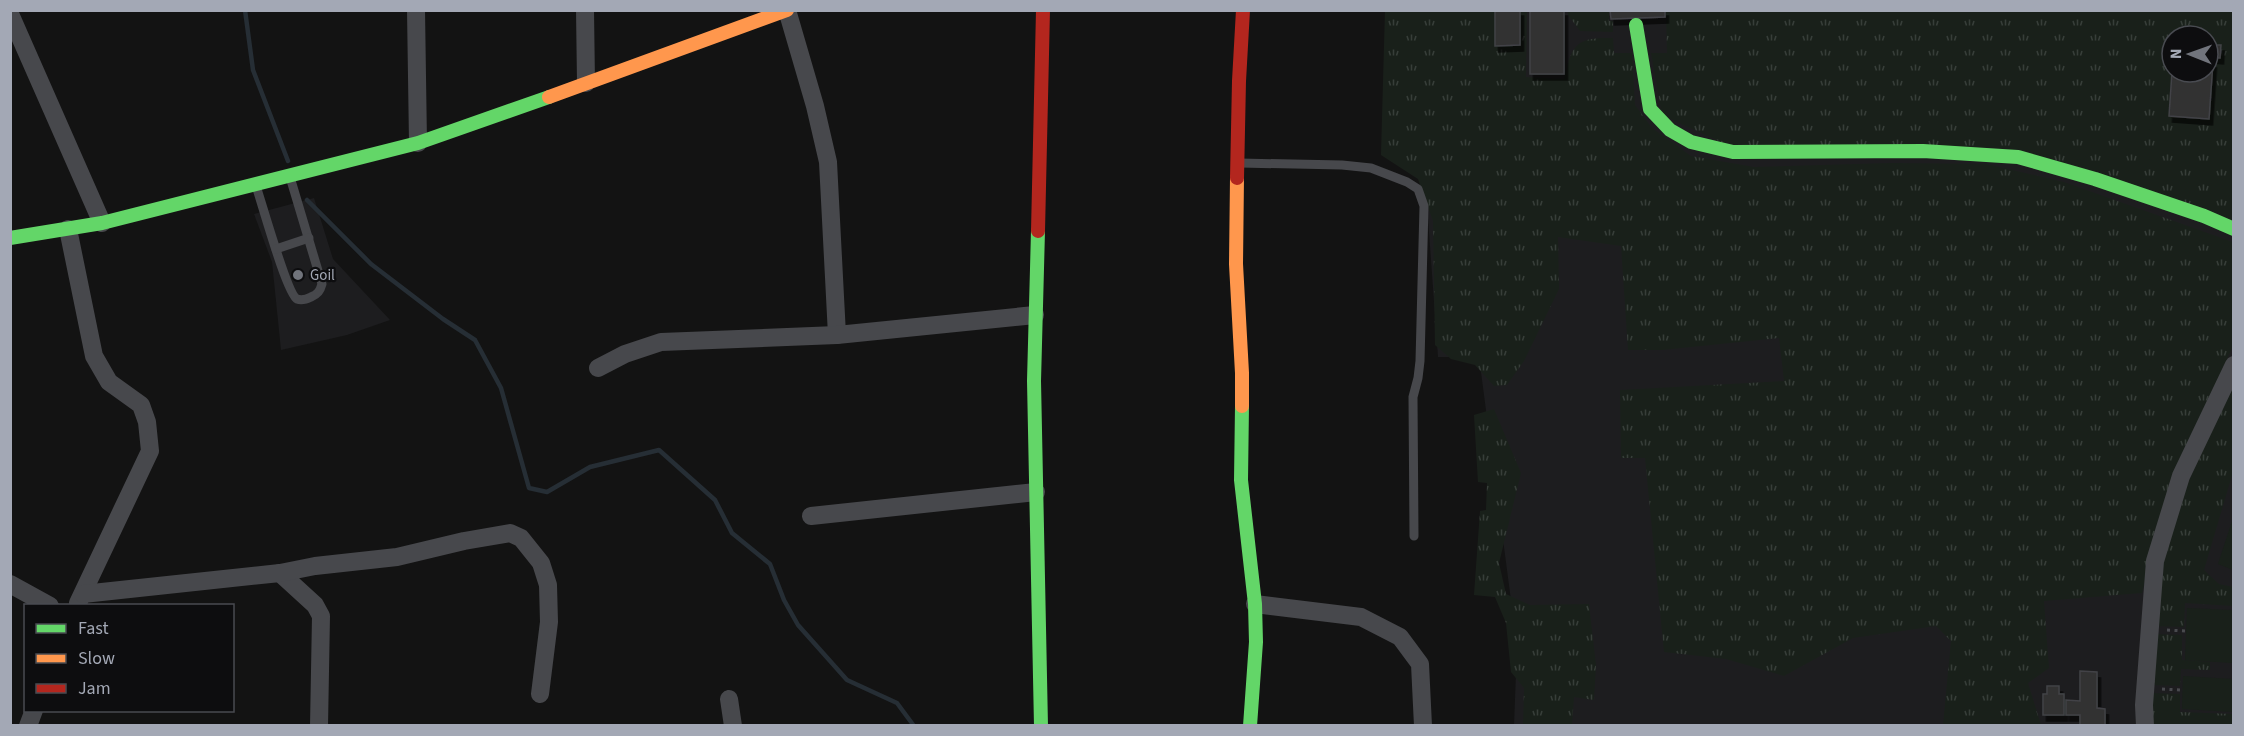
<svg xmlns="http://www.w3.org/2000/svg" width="2244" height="736" font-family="'Source Sans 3',sans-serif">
  <defs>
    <pattern id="grass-tufts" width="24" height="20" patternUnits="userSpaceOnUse" patternTransform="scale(1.5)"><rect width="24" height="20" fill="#19201a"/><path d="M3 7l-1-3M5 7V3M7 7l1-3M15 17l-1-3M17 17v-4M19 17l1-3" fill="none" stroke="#373e39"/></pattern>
    <filter id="shadow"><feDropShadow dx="3.5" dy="6" stdDeviation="0" flood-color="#0009"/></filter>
  </defs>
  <rect width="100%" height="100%" fill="#131313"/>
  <g fill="#1d1d1f" fill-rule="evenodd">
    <path d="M1413,11H2233V725H1514L1517,646L1479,357H1438ZM2172,36H2208V72H2172Z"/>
    <polygon points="314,198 333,259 390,320 347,335 281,350 272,262 254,214"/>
  </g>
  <g fill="url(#grass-tufts)" fill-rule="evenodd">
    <path d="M1385,11H1527L1526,77L1564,79C1572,44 1576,37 1613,38L1614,53H1632L1635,105L1652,128L1691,156L1754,167L1891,163L1986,164L2064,182L2233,242V346L2198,423L2163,509L2142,593L2044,601L2049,668L2028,683L2041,725H1943L1951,641L1936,626L1853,638L1784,676L1726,659L1664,652L1645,458H1621L1620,390L1784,381L1779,338L1662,350H1628L1621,246L1558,237L1559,289L1524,361L1507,385L1494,386L1475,365L1451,359L1435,345L1433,221L1418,179L1381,155Z"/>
    <polygon points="1568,11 1609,11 1609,21 1613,21 1613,32 1580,31 1568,15"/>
    <path d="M1666,11H2233V224L2016,154L1734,148L1662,115L1651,53H1667ZM2172,36H2208V72H2172Z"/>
    <polygon points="2233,380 2233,472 2204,570 2219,584 2233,587 2233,606 2185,603 2184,627 2154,626 2156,576 2184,492"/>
    <polygon points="1494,409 1521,473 1499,563 1506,594 1530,605 1589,604 1596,665 1594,700 1574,697 1572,725 1523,725 1524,688 1511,672 1506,623 1495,597 1474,595 1480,511 1486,510 1487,483 1478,482 1474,415"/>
    <polygon points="2154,634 2182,635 2182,660 2210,662 2210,670 2181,669 2180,686 2152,685"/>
    <polygon points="2152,693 2180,694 2180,712 2233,714 2233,725 2151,726"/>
  </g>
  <g fill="#19201a">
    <polygon points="2233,518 2233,570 2218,564"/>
    <polygon points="2187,608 2233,610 2233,663 2185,660"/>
    <polygon points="2183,676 2233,679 2233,712 2182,709"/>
  </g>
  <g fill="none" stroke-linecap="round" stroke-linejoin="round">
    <g stroke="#262e35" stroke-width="4.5">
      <polyline points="245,10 253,70 288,161"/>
      <polyline points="307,200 371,264 443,319 475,340 501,388 529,488 547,492 590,467 659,450 715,500 732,533 770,564 784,600 798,625 847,680 897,703 914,726"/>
    </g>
  </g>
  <g fill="#313132" stroke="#424347" stroke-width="1.5" filter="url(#shadow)">
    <polygon points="1495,10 1520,10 1520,45 1495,46"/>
    <rect x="1530" y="10" width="34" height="64"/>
    <polygon points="1610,10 1665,10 1665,17 1611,19"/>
    <polygon points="2208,45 2221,45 2220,58 2208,57"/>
    <polygon points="2208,62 2213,62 2209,119 2169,116 2172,72 2208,72"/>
    <polygon points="2080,671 2097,672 2097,708 2105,709 2105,726 2080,726 2080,715 2066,715 2066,700 2080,701"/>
    <polygon points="2047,686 2059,686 2059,694 2064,694 2064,715 2043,715 2043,694 2047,694"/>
  </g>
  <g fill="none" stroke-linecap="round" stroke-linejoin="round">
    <g stroke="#494a4e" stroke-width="3" stroke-dasharray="3 4.5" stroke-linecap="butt">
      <polyline points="2167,630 2185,631"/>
      <polyline points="2162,689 2180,690"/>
    </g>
    <g stroke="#47484c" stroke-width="9">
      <polyline points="1240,163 1342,165 1371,168 1407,182 1418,189 1424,206 1420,361 1418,378 1413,397 1414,536"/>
      <path d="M256,186C262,203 287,294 297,299C302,301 307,299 311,297C318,294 320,291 322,284L290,177"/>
      <polyline points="276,249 309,238"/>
    </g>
    <g stroke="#47484c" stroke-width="18">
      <polyline points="416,10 418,143"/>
      <polyline points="585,10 586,83"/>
      <polyline points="787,10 815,106 828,162 837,335"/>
      <polyline points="10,14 102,223"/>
      <polyline points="68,229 94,356 109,382 141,405 147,422 150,451 78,603"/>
      <polyline points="598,368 625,354 661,342 837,335 1035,315"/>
      <polyline points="811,516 1036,492"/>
      <polyline points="280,573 315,605 321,616 319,726"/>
      <polyline points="10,584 50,606"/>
      <polyline points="83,594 280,573 315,566 397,557 464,541 510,533 521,538 541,563 548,585 549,622 540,694"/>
      <polyline points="1255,604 1361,617 1400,637 1420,664 1423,726"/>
      <polyline points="729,699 733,726"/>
      <polyline points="28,726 34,710"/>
      <polyline points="2145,726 2144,705 2155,561 2181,476 2234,365"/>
    </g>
    <g stroke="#63d668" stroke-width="14">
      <polyline points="1636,25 1650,109 1670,130 1691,142 1733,152 1923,151 2018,157 2095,179 2204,216 2234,229"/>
      <polyline points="1038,231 1034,381 1041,726"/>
      <polyline points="10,238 102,223 418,143 549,97"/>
      <polyline points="1242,406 1241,480 1255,604 1256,642 1250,726"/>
    </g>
    <g stroke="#ff974d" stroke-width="14">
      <polyline points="549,97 787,10"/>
      <polyline points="1237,178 1236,264 1242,373 1242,406"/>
    </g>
    <g stroke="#b3261e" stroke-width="14">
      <polyline points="1237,178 1239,81 1243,10"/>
      <polyline points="1038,231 1043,10"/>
    </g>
  </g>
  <circle fill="#71747c" stroke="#0d0d0f" stroke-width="2" cx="298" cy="275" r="6"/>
  <g text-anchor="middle" stroke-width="4.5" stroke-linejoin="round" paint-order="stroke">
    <g font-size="15" fill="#a3a8b5" stroke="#0d0d0f" text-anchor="start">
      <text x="310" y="280">Goil</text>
    </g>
  </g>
  <rect width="2244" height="736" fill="none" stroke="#a3a8b5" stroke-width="24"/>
  <rect x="24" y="604" width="210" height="108" fill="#0d0d0f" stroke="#494b51" stroke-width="1.5"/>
  <rect x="36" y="624" width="30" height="9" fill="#63d668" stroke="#494b51" stroke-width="1.5"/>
  <text x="78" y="634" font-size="18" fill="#a3a8b5">Fast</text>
  <rect x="36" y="654" width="30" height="9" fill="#ff974d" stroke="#494b51" stroke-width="1.5"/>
  <text x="78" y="664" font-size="18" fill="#a3a8b5">Slow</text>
  <rect x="36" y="684" width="30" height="9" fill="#b3261e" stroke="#494b51" stroke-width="1.5"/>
  <text x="78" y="694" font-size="18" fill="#a3a8b5">Jam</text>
  <g transform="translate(2190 54) rotate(271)"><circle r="28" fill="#0d0d0f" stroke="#494b51" stroke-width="1.5"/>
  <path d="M0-4.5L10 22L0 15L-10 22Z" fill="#71747c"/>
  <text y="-9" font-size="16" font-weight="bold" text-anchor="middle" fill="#a3a8b5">N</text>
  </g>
</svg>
